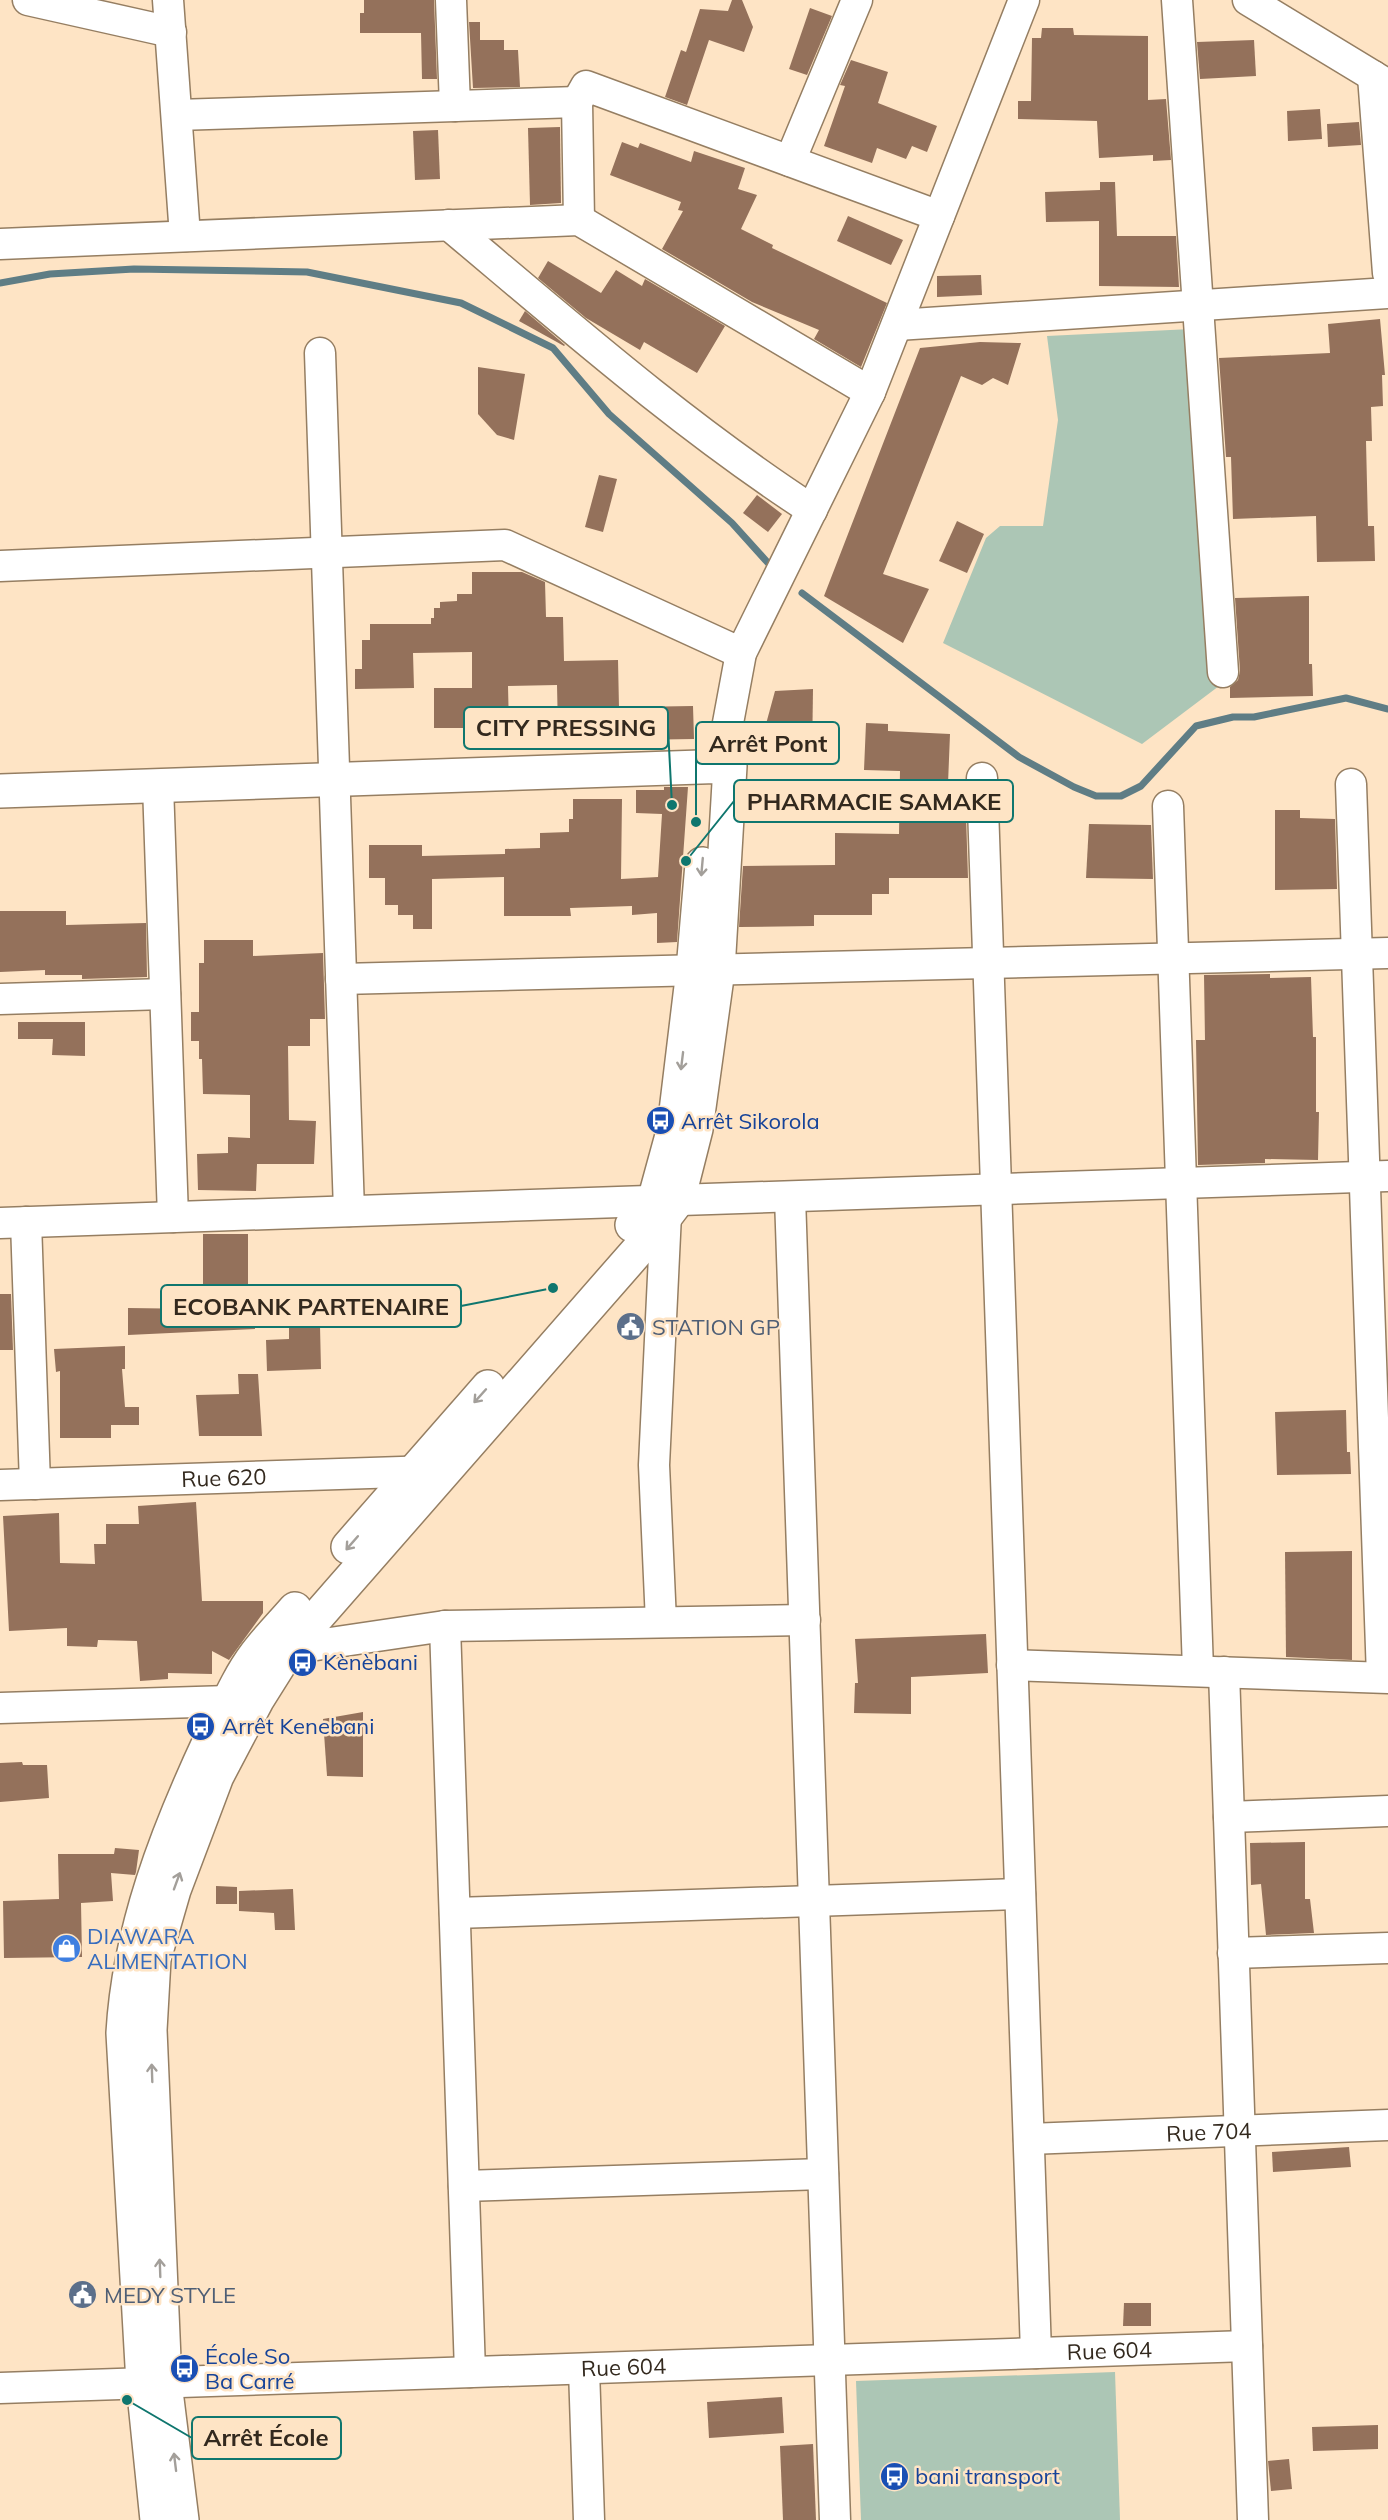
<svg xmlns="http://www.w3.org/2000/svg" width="1388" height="2520" font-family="Mulish,sans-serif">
  <rect width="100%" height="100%" fill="#fee4c5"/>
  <g fill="#acc6b5">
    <polygon points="1191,329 1219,686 1142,744 943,643 986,538 1000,526 1043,526 1058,420 1047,336"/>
    <polygon points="1115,2372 1120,2520 861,2520 856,2381"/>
  </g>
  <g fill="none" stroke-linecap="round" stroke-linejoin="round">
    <g stroke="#5f7d85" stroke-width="7">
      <polyline points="0,283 50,274 134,269 307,272 461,303 553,348 609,414 732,523 769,564"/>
      <polyline points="802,593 1019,757 1074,787 1096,796 1121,796 1141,786 1196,726 1233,717 1254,717 1346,698 1388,709"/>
    </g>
  </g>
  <g fill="#94715b">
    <polygon points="364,0 434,0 437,79 422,79 421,33 360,33 360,13 364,13"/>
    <polygon points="732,0 742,0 753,27 744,52 709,40 687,105 665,97 681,50 686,52 700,9 728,11"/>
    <polygon points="810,8 832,16 807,75 789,69"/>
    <polygon points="469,22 480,22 480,40 504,40 504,50 518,50 520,87 473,88"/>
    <polygon points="1042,28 1073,28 1074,35 1148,36 1148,100 1166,99 1171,160 1153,161 1153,155 1099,158 1097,121 1018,119 1018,101 1031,101 1032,38 1041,38"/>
    <polygon points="1254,40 1256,76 1200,79 1197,42"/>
    <polygon points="851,60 888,72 878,103 937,126 927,152 912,146 906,159 877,148 872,163 824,146 845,86 840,85"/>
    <polygon points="1320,109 1322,139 1288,141 1287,111"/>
    <polygon points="1359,122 1361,145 1328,147 1327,124"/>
    <polygon points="560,127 561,203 530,205 528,128"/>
    <polygon points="438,130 440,179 415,180 413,131"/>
    <polygon points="622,142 638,148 640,143 691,162 694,151 745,168 738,189 757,195 741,229 773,245 772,248 887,303 861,367 814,339 819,330 752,302 662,249 683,211 678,210 681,202 610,175"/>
    <polygon points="1100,182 1115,182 1117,236 1176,236 1179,287 1099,286 1099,221 1046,222 1045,192 1100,190"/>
    <polygon points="848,216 903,240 891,265 837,241"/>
    <polygon points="548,261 601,293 616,270 642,286 645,279 725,326 697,373 644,342 640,350 586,318 538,278"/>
    <polygon points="981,275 982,295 937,297 937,276"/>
    <polygon points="525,311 565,345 564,346 519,321"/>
    <polygon points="1380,319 1385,375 1382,375 1383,406 1371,407 1372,441 1366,441 1368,526 1374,526 1375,561 1317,562 1316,516 1233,519 1231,457 1226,457 1219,358 1330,353 1328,324"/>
    <polygon points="980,342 1021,343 1008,385 993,378 982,385 961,376 883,574 929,589 903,643 824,596 920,348"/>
    <polygon points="478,367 525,374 514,440 497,435 478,414"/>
    <polygon points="599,475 617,479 603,532 585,527"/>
    <polygon points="757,495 782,514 768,532 743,513"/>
    <polygon points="957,521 984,534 967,573 939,561"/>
    <polygon points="472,572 522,572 545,582 546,617 563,617 564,661 618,660 619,708 577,708 577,731 558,731 557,685 508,686 509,728 434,728 434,688 472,688 472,652 413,653 414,688 355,689 355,669 362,669 362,640 370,640 370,624 431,624 431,618 434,618 434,608 440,608 440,602 457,601 457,594 472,594"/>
    <polygon points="1309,596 1309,664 1312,664 1313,696 1230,698 1230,687 1238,680 1240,671 1235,598"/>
    <polygon points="813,689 812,758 757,757 775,691"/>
    <polygon points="693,706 694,739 631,740 631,707"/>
    <polygon points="866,723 888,724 888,731 950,734 948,784 965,784 968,878 889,878 889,894 872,894 872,915 814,915 814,926 739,927 743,866 835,865 835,833 899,834 900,771 864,770"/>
    <polygon points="664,787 688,787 677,942 657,943 657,913 632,915 632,906 570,908 571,916 504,916 504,877 432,879 432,929 413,929 413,915 398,915 398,905 385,905 385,878 369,878 369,845 422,845 422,856 505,854 505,849 540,848 540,833 569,832 569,819 573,819 573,799 622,799 621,879 658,877 662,814 636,813 636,790 664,790"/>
    <polygon points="1275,810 1300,810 1300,818 1335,819 1337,889 1275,890"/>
    <polygon points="1089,824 1151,825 1153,879 1086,878"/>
    <polygon points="0,911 66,911 66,925 146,923 147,977 82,979 82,975 45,975 45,970 0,972"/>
    <polygon points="204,940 253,940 253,956 323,953 325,1019 310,1019 310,1046 288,1046 289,1120 316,1121 314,1164 257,1164 256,1191 198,1190 197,1154 228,1153 228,1137 250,1138 250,1095 203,1094 202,1059 199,1059 199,1041 191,1041 191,1012 199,1012 199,963 204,963"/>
    <polygon points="1270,974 1270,978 1311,977 1313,1037 1316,1037 1316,1112 1319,1112 1318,1160 1265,1159 1265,1163 1198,1165 1196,1040 1205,1040 1204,975"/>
    <polygon points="18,1022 85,1022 85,1056 52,1055 53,1039 18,1039"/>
    <polygon points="203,1234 248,1234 248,1310 254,1310 255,1329 128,1335 128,1308 203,1309"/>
    <polygon points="0,1294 11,1294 13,1350 0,1350"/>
    <polygon points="308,1297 361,1297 361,1323 323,1322 323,1326 320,1326 321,1369 267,1371 266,1340 289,1339 289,1299 308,1299"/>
    <polygon points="125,1346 125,1369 122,1369 125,1407 139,1407 139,1425 111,1425 111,1438 60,1438 60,1371 56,1372 54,1349"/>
    <polygon points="238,1374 258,1374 262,1436 199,1436 196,1395 239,1394"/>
    <polygon points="1346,1410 1347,1452 1350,1452 1351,1474 1277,1475 1275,1412"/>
    <polygon points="196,1502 202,1601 263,1601 263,1613 229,1660 212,1651 212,1674 168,1673 168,1679 140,1681 137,1641 98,1640 97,1647 67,1646 67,1628 9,1631 3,1516 59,1513 60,1563 95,1564 94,1544 106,1544 106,1524 139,1524 138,1506"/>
    <polygon points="1352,1551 1352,1660 1286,1657 1285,1552"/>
    <polygon points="986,1634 988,1673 911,1677 911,1714 854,1713 855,1683 858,1683 855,1639"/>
    <polygon points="363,1712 363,1777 327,1776 323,1719"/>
    <polygon points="22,1762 23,1765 47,1765 49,1798 0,1802 0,1763"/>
    <polygon points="1305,1842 1305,1899 1310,1899 1314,1933 1266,1935 1261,1884 1251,1885 1250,1843"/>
    <polygon points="115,1848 139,1850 136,1872 135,1875 111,1873 113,1901 81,1903 82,1957 4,1958 3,1901 59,1899 58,1854 114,1854"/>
    <polygon points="216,1886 237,1887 237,1904 216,1904"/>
    <polygon points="293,1889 295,1930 275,1930 274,1913 239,1911 239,1891"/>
    <polygon points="1349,2147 1351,2167 1273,2172 1272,2152"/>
    <polygon points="1124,2303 1151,2303 1151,2326 1123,2326"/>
    <polygon points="782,2397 784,2433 709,2438 707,2402"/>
    <polygon points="1378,2425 1378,2449 1313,2451 1312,2427"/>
    <polygon points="813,2444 816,2520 783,2520 780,2446"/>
    <polygon points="1289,2459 1292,2489 1271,2491 1268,2461"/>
  </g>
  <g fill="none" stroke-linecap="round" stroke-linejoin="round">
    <defs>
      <g id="minor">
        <polyline points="28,0 171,32"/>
        <polyline points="168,0 185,236"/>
        <polyline points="451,0 455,106"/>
        <polyline points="1177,0 1223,672"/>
        <polyline points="1248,0 1388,85"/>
        <polyline points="1373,76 1388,273"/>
        <polyline points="177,115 577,102"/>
        <polyline points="790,161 857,0"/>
        <polyline points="579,220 577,102 586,86 939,216"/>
        <path d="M449,225C567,324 683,426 812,510"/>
        <polyline points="0,244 579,220 870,392"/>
        <polyline points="897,325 1388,293"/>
        <polyline points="320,353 349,1211"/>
        <polyline points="0,566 505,545 741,653"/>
        <polyline points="720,766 741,653 870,392 1024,0"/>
        <polyline points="982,778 1036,2353"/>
        <polyline points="1351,784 1382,1677"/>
        <polyline points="158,785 173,1217"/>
        <polyline points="1168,806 1198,1670"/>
        <polyline points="341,979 1388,953"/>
        <polyline points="0,999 165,994"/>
        <polyline points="790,1197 835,2520"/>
        <polyline points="26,1222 35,1484"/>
        <polyline points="0,1223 1388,1176"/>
        <path id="s1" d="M0,1485L432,1471"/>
        <polyline points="661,1622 654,1465 666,1214"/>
        <polyline points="445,1626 470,2372"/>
        <polyline points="276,1651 445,1626 805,1620"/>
        <polyline points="1012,1665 1388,1678"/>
        <polyline points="1224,1672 1253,2520"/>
        <polyline points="0,1708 229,1701"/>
        <polyline points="1229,1817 1388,1811"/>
        <polyline points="455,1913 1020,1894"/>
        <polyline points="1233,1953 1388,1948"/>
        <path id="s2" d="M1029,2139L1388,2125"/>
        <polyline points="464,2186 823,2174"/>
        <polyline points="584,2369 589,2520"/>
        <path id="s3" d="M0,2388L1247,2346"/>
      </g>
      <g id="major">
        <polyline points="0,791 730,766 718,970 696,1129 678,1200 653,1233 289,1649 257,1700 217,1776 174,1890 154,1959 150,2030 165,2383 182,2520"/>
        <polyline points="632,1225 654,1201 674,1128 693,970 702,864"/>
        <polyline points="348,1547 488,1387"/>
        <path d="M157,2520L143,2383L123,2033C129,1929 167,1832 211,1738C225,1710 237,1679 256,1654C268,1638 282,1624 295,1609"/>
      </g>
    </defs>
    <use href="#minor" stroke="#957e62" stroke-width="33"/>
    <use href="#major" stroke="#957e62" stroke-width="36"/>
    <use href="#minor" stroke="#fff" stroke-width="30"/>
    <use href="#major" stroke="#fff" stroke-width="33"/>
  </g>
  <defs><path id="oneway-shaft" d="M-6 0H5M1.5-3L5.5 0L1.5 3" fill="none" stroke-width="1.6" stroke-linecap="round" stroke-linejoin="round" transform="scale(1.5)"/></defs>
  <g stroke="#a39f9a">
    <use href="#oneway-shaft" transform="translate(702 867) rotate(95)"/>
    <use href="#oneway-shaft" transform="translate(682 1061) rotate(97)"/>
    <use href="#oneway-shaft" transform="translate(480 1396) rotate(132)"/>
    <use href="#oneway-shaft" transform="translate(352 1543) rotate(131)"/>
    <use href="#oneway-shaft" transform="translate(177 1881) rotate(-70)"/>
    <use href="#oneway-shaft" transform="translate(152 2073) rotate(-92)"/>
    <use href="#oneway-shaft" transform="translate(160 2268) rotate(-92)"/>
    <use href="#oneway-shaft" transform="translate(175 2462) rotate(-97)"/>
  </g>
  <defs>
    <symbol id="bus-disc" viewBox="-11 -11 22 22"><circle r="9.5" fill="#1a4fb4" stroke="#fee4c5"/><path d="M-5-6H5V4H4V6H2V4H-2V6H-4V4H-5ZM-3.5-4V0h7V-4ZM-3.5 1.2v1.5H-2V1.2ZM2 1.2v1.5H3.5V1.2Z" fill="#fff"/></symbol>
    <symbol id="civic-disc" viewBox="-11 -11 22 22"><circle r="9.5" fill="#5c6f8a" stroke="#fee4c5"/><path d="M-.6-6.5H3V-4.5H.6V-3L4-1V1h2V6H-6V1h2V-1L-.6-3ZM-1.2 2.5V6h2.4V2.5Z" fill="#fff"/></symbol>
    <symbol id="shop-disc" viewBox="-11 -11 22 22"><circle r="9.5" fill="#3f7fe0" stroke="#fee4c5"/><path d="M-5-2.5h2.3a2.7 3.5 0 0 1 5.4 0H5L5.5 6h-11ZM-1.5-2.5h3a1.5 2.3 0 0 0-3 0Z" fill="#fff"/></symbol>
  </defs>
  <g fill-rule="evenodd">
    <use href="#bus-disc" x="644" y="1104" width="33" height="33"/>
    <use href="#civic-disc" x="614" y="1310" width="33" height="33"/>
    <use href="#bus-disc" x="286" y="1646" width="33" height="33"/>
    <use href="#bus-disc" x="184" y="1710" width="33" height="33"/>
    <use href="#shop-disc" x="50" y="1932" width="33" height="33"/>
    <use href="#civic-disc" x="66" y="2278" width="33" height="33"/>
    <use href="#bus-disc" x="168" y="2352" width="33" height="33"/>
    <use href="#bus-disc" x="878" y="2460" width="33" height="33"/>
  </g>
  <g text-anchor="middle" stroke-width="5" stroke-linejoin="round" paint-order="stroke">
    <g font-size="22" fill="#164399" stroke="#fee4c5" text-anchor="start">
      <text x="681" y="1129">Arrêt Sikorola</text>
      <text x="323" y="1670">Kènèbani</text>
      <text x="222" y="1734">Arrêt Kenebani</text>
      <text x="205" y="2364">École So<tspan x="205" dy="25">Ba Carré</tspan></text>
      <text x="915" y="2484">bani transport</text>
    </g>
    <g font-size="22" fill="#4e5e75" stroke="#fee4c5" text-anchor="start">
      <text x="652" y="1335">STATION GP</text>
      <text x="104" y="2303">MEDY STYLE</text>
    </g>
    <g font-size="22" fill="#33291e" stroke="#fee4c5">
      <text dy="8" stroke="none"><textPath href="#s1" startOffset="224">Rue 620</textPath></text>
      <text dy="8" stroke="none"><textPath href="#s2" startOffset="180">Rue 704</textPath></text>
      <text dy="8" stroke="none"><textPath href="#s3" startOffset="1110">Rue 604</textPath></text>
      <text dy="8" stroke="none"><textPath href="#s3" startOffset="624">Rue 604</textPath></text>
    </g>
    <g font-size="22" fill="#366cbe" stroke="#fee4c5" text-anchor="start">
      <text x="87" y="1944">DIAWARA<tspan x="87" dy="25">ALIMENTATION</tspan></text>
    </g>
  </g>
  <path fill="none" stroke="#0f766e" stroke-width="2" d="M672 805L668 728M696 822L696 743M686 861L734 801M553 1288L461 1306M127 2400L192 2438"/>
  <g fill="#0f766e" stroke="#fee4c5" stroke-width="2">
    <circle cx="672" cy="805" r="6"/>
    <circle cx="696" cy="822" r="6"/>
    <circle cx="686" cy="861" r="6"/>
    <circle cx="553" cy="1288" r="6"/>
    <circle cx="127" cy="2400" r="6"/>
  </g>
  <g fill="#fee4c5" stroke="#0f766e" stroke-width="2">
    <rect x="464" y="707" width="204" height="42" rx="6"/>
    <rect x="696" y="722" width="143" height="42" rx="6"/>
    <rect x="734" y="780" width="279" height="42" rx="6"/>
    <rect x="161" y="1285" width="300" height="42" rx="6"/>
    <rect x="192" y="2417" width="149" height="42" rx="6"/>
  </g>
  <g font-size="24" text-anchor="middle" font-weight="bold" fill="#33291e">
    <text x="566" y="736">CITY PRESSING</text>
    <text x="768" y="752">Arrêt Pont</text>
    <text x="874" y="810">PHARMACIE SAMAKE</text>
    <text x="311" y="1315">ECOBANK PARTENAIRE</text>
    <text x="266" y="2446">Arrêt École</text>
  </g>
</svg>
